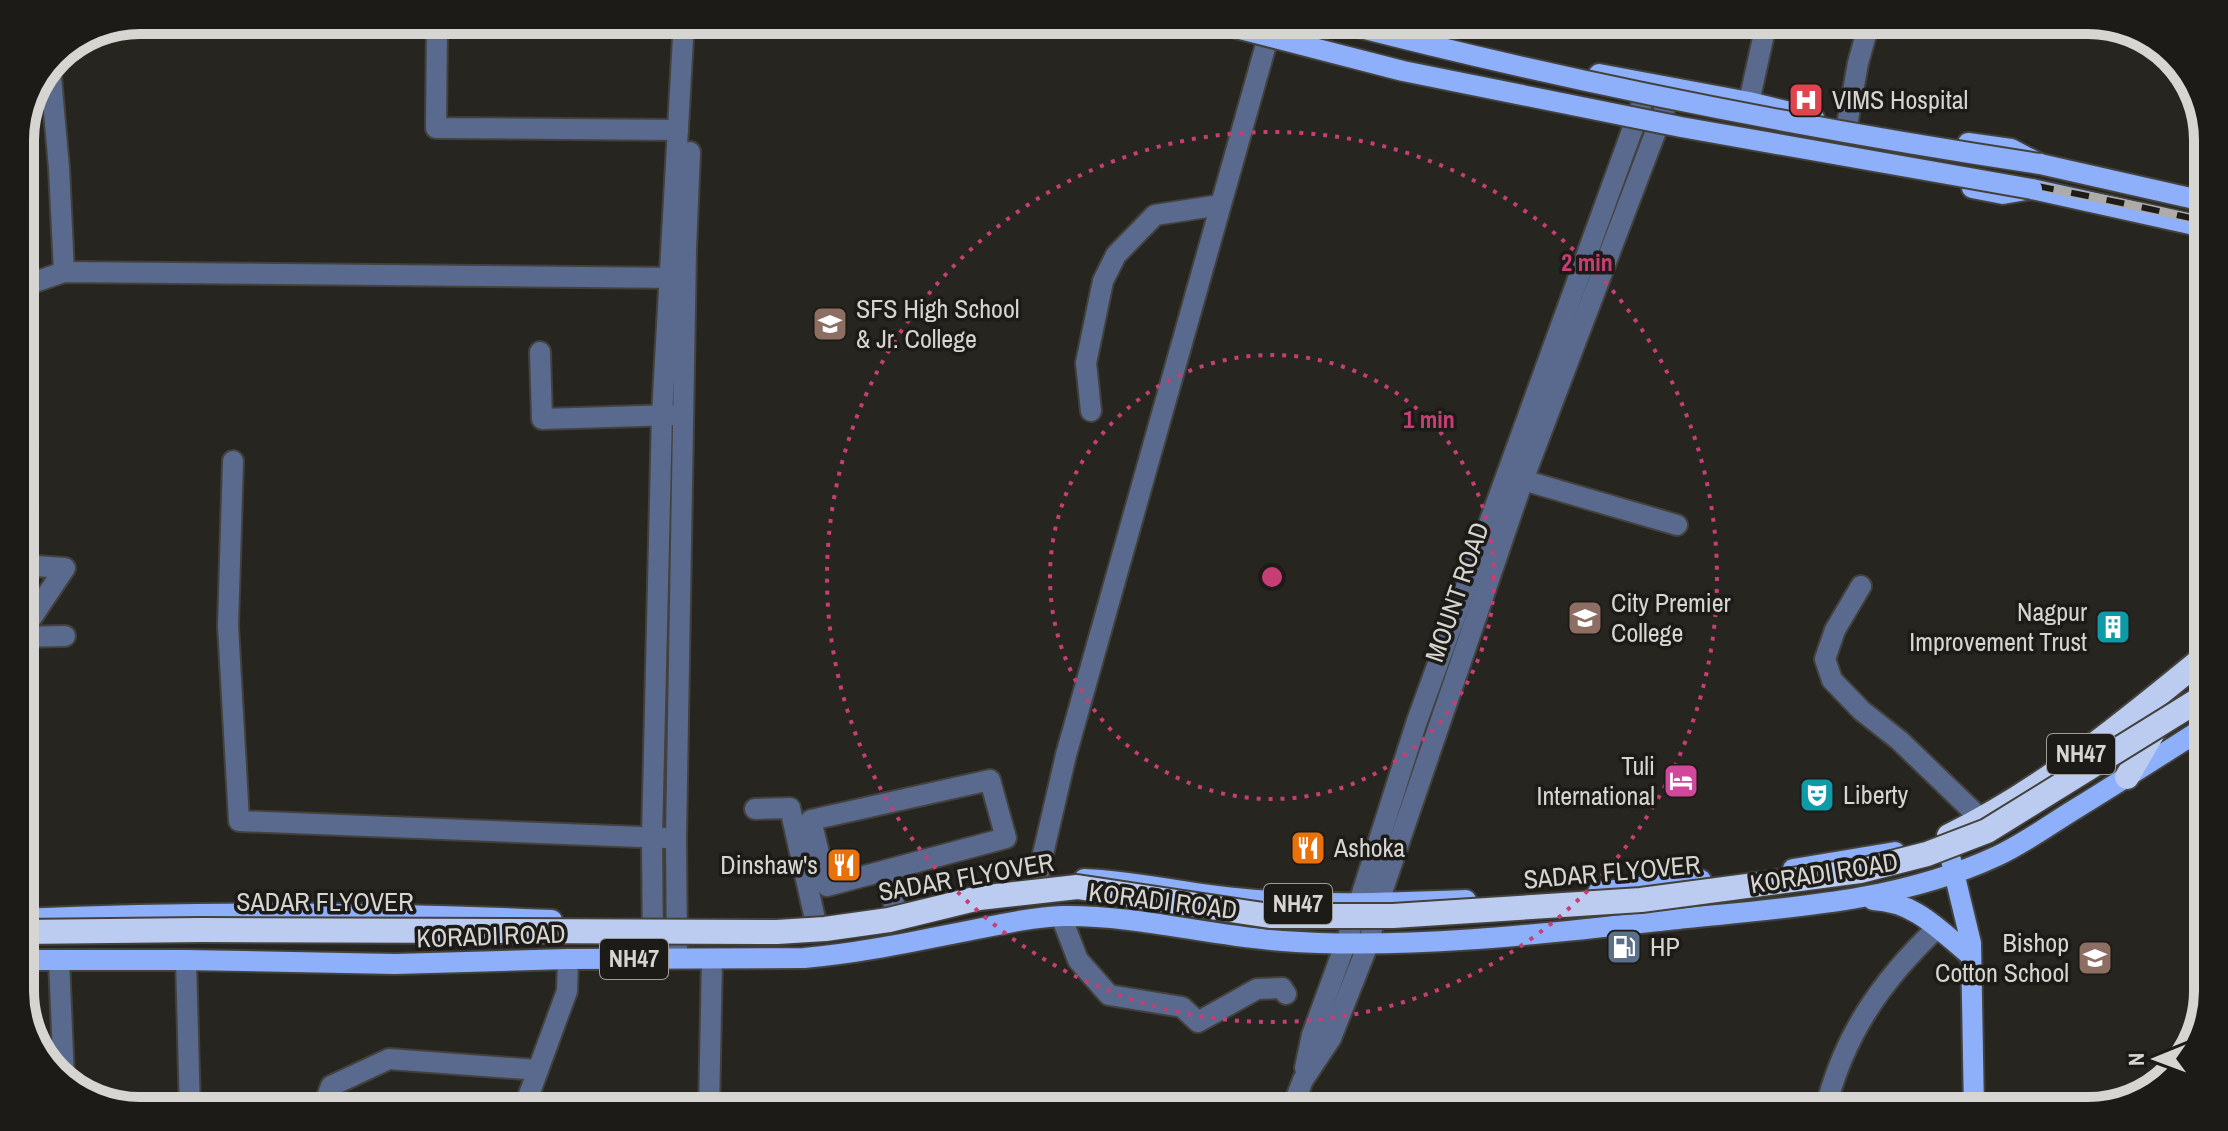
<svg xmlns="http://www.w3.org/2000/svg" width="2228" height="1131" font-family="'Archivo Narrow',sans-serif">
  <rect width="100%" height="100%" fill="#272520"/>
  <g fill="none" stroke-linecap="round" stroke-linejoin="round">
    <defs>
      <g id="minor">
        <polyline points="437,20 436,128 678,130"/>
        <polyline points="50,66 59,168 64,272"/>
        <polyline points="1749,102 1767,20"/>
        <polyline points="1847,125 1858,63 1870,20"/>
        <polyline points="20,287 64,272 681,278"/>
        <polyline points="540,352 542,419 675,415"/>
        <polyline points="1091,411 1086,363 1103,281 1116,255 1155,215 1220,205"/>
        <polyline points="233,461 228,626 239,821 666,838"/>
        <polyline points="1523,480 1677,525"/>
        <polyline points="20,565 65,568 20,635"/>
        <polyline points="1861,586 1835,630 1825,659 1832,680 1862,711 1899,740 1982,820"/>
        <polyline points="20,637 65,636"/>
        <polygon points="990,780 1006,838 827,886 811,820"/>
        <polyline points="755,809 790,808 815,919"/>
        <polyline points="885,871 895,907"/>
        <polyline points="1037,880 1066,755 1267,41"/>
        <polyline points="1061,916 1078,960 1109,995 1182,1007 1198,1022 1257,989 1282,988 1286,994"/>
        <polyline points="653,958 652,837 662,415 684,20"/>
        <polyline points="677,958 676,838 686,249 690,152"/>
        <polyline points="59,960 64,1079"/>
        <polyline points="186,960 190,1111"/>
        <polyline points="1305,1068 1312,1035 1350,931 1417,721 1649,84"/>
        <polyline points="322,1111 331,1086 389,1059 538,1070"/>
        <polyline points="523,1111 567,991 568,959"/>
        <polyline points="709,1111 712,959"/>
        <polyline points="1291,1111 1303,1080 1331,1038 1369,942 1378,904 1523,480 1672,89"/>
        <path d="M1825,1111C1843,1036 1881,981 1937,928"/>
      </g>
      <g id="major">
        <polyline points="1599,74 1749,102 1814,118"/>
        <polyline points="1968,143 2011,149 2040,164 2208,202"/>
        <polyline points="1972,188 2003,194 2032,189 2208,228"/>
        <polyline points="1951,860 1971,943 1974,1111"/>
        <polyline points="1793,869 1895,852"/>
        <path d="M1084,879C1135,881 1185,893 1235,898C1312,906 1389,903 1466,900"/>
        <polyline points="1598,892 1701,880"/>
        <path d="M1873,900C1916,902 1939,930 1971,956"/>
        <path d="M20,919C197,911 375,912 552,920"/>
        <path d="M20,960H186L395,964L568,959L804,958C863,953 920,940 977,929C1006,923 1035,917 1064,916C1137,915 1209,936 1282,941C1407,950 1543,934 1668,920C1779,908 1894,904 1997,856C2023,844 2048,826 2072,811C2118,783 2163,754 2208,725"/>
      </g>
      <g id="highway">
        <polyline points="2127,777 2159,722"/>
        <path d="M1949,836C2045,789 2126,721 2208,654"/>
      </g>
    </defs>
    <use href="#minor" stroke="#43413c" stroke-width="24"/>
    <use href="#major" stroke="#43413c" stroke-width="24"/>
    <use href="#highway" stroke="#43413c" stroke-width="28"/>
    <use href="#minor" stroke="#5a6a8e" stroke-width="20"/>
    <use href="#major" stroke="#8eaff9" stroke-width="20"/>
    <use href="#highway" stroke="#bcccf0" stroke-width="24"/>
    <defs>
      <path id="rail" d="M1225,20C1342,50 1460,80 1578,103C1788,143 2000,174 2208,222"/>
    </defs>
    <use href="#rail" stroke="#aeaca9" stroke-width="9"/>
    <use href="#rail" stroke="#1d1b17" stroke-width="6" stroke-dasharray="18" stroke-linecap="butt"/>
    <defs>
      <g id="major-bridge">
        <polyline points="1205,20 1403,71 1681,127 2032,189"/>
        <path d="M1330,20C1564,81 1802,128 2040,164"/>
      </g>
      <polyline id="highway-bridge" points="20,932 201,930 777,932 825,929 889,920 979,898 1077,887 1270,916 1393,916 1641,900 1860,871 1927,854 1987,831 2208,694"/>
    </defs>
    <use href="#major-bridge" stroke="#43413c" stroke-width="24" stroke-linecap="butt"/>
    <use href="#highway-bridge" stroke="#43413c" stroke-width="28" stroke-linecap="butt"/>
    <use href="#major-bridge" stroke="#8eaff9" stroke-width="20"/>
    <use href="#highway-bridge" stroke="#bcccf0" stroke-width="24"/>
  </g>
  <g fill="none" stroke="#c63e73" stroke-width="4" stroke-dasharray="4 8">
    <circle cx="1272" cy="577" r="222"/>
    <circle cx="1272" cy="577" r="445"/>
  </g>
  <defs>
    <symbol id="hospital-square" viewBox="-11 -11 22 22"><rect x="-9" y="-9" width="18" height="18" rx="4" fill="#e0444e" stroke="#1d1b17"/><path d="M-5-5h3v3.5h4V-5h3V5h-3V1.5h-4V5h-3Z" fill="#fff"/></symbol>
    <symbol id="school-square" viewBox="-11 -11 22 22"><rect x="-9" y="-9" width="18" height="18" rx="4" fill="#8d6e63" stroke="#1d1b17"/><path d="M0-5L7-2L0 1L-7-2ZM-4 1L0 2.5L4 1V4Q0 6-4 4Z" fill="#fff"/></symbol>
    <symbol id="university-square" viewBox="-11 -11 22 22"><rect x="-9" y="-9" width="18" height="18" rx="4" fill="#8d6e63" stroke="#1d1b17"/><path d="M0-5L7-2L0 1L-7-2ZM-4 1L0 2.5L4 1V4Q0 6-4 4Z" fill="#fff"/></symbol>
    <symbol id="building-square" viewBox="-11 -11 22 22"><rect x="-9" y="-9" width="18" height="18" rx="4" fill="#0f9aa8" stroke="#1d1b17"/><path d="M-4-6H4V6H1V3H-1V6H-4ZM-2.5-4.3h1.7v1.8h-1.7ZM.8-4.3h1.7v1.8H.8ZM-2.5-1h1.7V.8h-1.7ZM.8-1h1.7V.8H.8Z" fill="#fff"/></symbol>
    <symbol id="hotel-square" viewBox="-11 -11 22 22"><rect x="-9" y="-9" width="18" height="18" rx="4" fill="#d1479c" stroke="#1d1b17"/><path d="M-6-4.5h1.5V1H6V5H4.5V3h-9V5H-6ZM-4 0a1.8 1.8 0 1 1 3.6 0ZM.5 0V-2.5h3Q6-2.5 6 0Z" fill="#fff"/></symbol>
    <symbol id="theatre-square" viewBox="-11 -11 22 22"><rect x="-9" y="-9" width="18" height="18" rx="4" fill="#0f9aa8" stroke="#1d1b17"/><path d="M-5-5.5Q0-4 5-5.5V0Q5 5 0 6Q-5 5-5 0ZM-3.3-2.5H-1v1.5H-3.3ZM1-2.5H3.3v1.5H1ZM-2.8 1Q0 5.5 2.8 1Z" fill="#fff"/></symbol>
    <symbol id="restaurant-square" viewBox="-11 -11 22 22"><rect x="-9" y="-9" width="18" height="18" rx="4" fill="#e8710a" stroke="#1d1b17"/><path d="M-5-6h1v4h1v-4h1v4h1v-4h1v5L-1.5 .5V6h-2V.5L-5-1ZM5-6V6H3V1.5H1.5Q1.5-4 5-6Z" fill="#fff"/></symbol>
    <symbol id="fuel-square" viewBox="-11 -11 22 22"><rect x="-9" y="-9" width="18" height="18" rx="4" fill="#5c6f8a" stroke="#1d1b17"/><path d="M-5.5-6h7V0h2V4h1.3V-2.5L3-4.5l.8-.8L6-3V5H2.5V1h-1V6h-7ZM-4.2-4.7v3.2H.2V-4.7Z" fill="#fff"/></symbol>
  </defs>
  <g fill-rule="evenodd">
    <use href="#hospital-square" x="1786" y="80" width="40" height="40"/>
    <use href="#school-square" x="810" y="304" width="40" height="40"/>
    <use href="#university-square" x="1565" y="598" width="40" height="40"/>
    <use href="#building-square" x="2093" y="607" width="40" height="40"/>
    <use href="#hotel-square" x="1661" y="761" width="40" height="40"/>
    <use href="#theatre-square" x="1797" y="775" width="40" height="40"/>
    <use href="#restaurant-square" x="1288" y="828" width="40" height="40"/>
    <use href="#restaurant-square" x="824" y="845" width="40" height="40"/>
    <use href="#fuel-square" x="1604" y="927" width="40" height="40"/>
    <use href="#school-square" x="2075" y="938" width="40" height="40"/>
  </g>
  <g text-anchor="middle" stroke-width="7" stroke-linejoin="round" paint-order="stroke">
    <g fill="#1d1b17" stroke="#9f9d9a" stroke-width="2">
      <rect x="2047" y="734" width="68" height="40" rx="6"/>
      <rect x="1264" y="884" width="68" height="40" rx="6"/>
      <rect x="600" y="939" width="68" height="40" rx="6"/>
    </g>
    <g font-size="24" font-weight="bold" fill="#d7d5d2">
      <text x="2081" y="762">NH47</text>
      <text x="1298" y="912">NH47</text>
      <text x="634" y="967">NH47</text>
    </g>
    <g font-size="26" fill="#d7d5d2" stroke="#1d1b17" text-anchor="start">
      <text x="1832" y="109">VIMS Hospital</text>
      <text x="856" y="318">SFS High School<tspan x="856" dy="30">&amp; Jr. College</tspan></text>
      <text x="1611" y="612">City Premier<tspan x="1611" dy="30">College</tspan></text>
      <text x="2087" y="621" text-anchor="end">Nagpur<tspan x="2087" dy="30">Improvement Trust</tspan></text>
      <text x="1655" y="775" text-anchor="end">Tuli<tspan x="1655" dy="30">International</tspan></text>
      <text x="1843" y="804">Liberty</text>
      <text x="1334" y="857">Ashoka</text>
      <text x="818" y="874" text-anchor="end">Dinshaw's</text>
      <text x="2069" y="952" text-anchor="end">Bishop<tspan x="2069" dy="30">Cotton School</tspan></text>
      <text x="1650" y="956">HP</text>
    </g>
    <g font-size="26" fill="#d7d5d2" stroke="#1d1b17">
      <text transform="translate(1457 592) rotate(-71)" y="9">MOUNT ROAD</text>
      <text transform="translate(1612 872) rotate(-5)" y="9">SADAR FLYOVER</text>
      <text transform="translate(1824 873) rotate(-9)" y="9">KORADI ROAD</text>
      <text transform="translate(966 877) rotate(-10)" y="9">SADAR FLYOVER</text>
      <text transform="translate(1163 901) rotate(7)" y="9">KORADI ROAD</text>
      <text x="325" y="911">SADAR FLYOVER</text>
      <text transform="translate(491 936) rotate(-2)" y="9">KORADI ROAD</text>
    </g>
  </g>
  <path d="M0 0H2228V1131H0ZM140 34H2088A106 106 0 0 1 2194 140V991A106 106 0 0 1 2088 1097H140A106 106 0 0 1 34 991V140A106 106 0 0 1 140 34Z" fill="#1d1b17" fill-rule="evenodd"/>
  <path fill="none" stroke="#d7d5d2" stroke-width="10" d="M140 34H2088A106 106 0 0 1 2194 140V991A106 106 0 0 1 2088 1097H140A106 106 0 0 1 34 991V140A106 106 0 0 1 140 34Z"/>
  <circle cx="1272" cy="577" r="12" fill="#c63e73" stroke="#1d1b17" stroke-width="4"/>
  <g font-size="24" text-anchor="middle" font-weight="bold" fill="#c63e73" stroke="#1d1b17" stroke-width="7" stroke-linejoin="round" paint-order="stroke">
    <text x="1587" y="271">2 min</text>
    <text x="1429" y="428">1 min</text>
  </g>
  <g transform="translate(2156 1059) rotate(269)" stroke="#1d1b17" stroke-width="6" paint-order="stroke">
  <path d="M0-6L14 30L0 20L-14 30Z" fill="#d7d5d2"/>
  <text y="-12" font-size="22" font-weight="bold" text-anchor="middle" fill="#d7d5d2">N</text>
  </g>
</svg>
